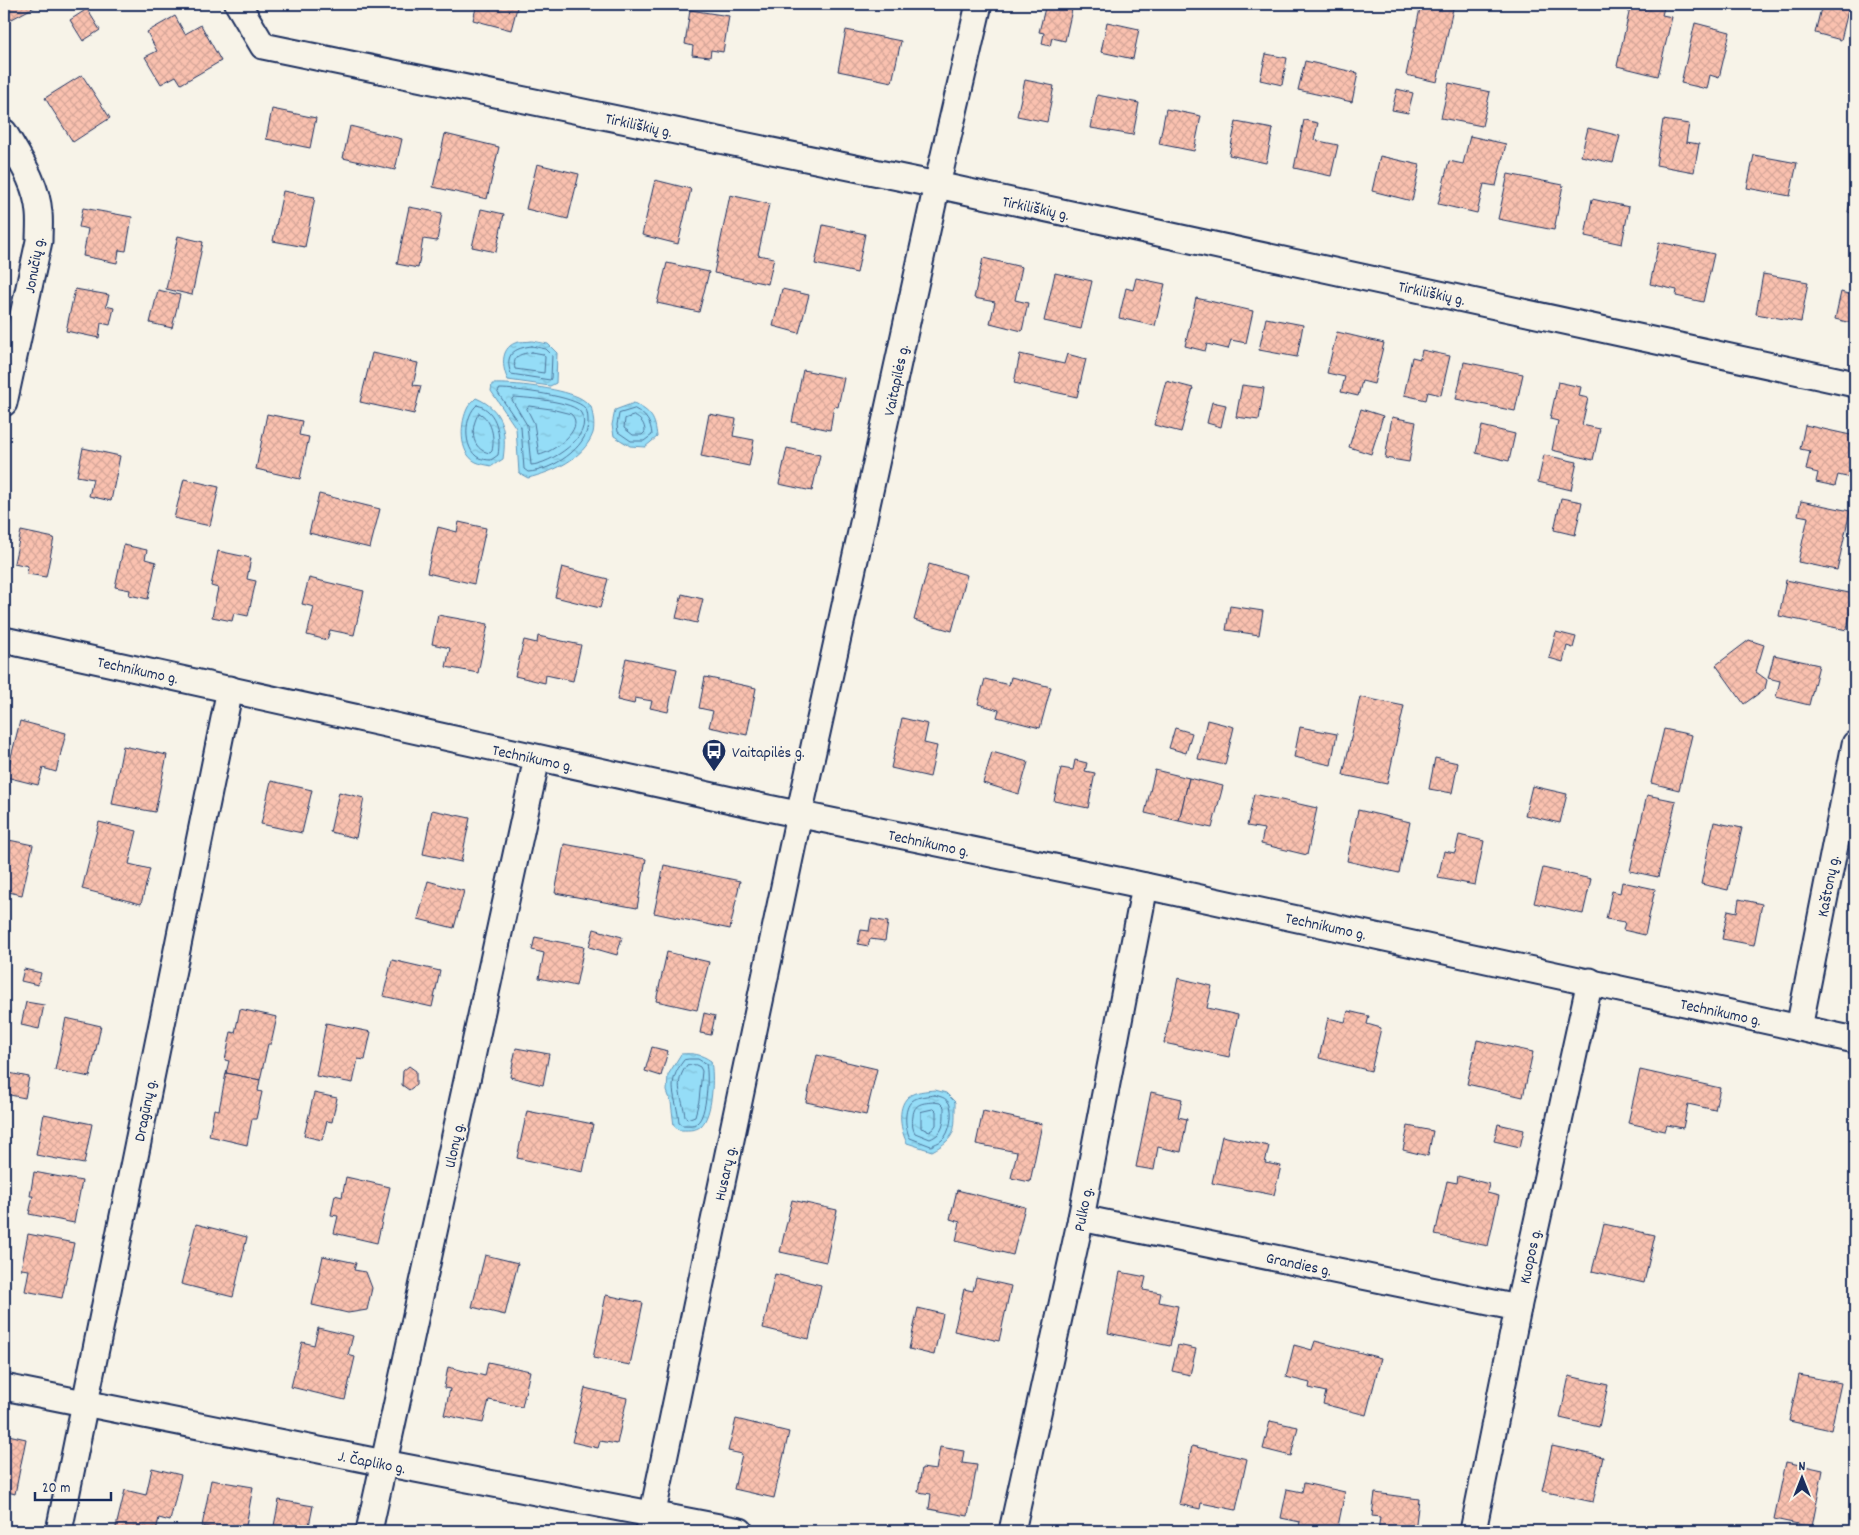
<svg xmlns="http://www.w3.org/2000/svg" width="1859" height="1535" font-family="Dekko,sans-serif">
  <defs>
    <pattern id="water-ripples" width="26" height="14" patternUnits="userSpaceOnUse" patternTransform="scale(1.25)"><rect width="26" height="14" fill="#95ddf7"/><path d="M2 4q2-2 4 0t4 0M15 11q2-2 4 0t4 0" fill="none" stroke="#80bed6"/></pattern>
    <pattern id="building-cross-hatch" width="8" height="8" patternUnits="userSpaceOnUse" patternTransform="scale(1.25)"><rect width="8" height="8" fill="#fac1af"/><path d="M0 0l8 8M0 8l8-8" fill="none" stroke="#d6a699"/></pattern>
  </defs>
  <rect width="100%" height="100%" fill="#f7f3e8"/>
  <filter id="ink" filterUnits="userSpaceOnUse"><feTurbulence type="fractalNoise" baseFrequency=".02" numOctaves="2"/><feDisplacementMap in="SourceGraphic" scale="10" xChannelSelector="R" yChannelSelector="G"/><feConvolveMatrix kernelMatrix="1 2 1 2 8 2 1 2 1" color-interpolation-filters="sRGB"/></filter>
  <g filter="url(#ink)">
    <g fill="url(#water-ripples)" stroke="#6497ba">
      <path d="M532,341L548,344L557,353L556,383L550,386L508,380C502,368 500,349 515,343C520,341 527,342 532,341Z"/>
      <path d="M492,384C514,383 558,388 578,397C583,399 587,403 591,406C593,415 595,425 593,433C584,459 552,472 528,478L519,473L516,428L491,391Z"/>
      <path d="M476,398C503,409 507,432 503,459L492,466C487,465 480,464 476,462C458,453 460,422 468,407C470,404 473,401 476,398Z"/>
      <path d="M634,403C652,413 655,418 657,437L645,447L630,446L614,436L612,425L615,410Z"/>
      <path d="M681,1054C693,1053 701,1054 711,1061C714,1076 713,1115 701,1126C696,1131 686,1130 679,1130L674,1126L671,1102L667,1091L668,1075Z"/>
      <path d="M935,1090L946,1093L955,1102C955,1130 957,1138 932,1151L907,1143C901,1132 896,1108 908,1097C915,1091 926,1091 935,1090Z"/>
    </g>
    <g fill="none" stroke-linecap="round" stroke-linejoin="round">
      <g stroke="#4c759b" stroke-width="1">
        <path d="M532,346L546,349L552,355L551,378L550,380L511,374C504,354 514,348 532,346Z"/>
        <path d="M532,352L543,354L545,357L544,373L515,369C512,355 521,354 532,352Z"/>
        <path d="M500,389C516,389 575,396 585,408C588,412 588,418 588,423C588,448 551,471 528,472L524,469L521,427L498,393Z"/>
        <path d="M514,397C527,398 574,401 581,413C595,436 550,464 531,465L527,425L512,400Z"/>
        <path d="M477,405C498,410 501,437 498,455L491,460C487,460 482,459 479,458C462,449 464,415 477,405Z"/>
        <path d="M529,406L551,409L571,414C587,429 551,453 539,455L534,423L527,409Z"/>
        <path d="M635,409C646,415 651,422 652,435L644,441H631L618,432L617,425L619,414Z"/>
        <path d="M479,413C492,419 495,438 492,451L490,453C470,450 470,426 479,413Z"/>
        <path d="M634,416C641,419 645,424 645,432L642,435H633L624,428L625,419Z"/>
        <path d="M689,1059H698L706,1064C709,1075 707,1116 697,1123C693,1126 687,1125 682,1125L679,1123C677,1096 664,1085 684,1060Z"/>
        <path d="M696,1065L700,1067L702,1071L699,1101L695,1116L687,1119L685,1117C683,1096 672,1085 687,1065Z"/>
        <path d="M935,1095C941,1097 945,1097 949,1103C954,1112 950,1134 942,1140C939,1143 934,1144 931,1146L910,1138C905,1129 903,1109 912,1101C918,1096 928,1096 935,1095Z"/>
        <path d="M934,1102L940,1103L944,1107C944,1121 945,1133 930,1139L915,1133C912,1128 912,1122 913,1116C914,1103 923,1103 934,1102Z"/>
        <polygon points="934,1109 936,1111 936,1125 933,1129 930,1131 921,1128 921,1112"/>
      </g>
    </g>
    <g fill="url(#building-cross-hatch)" stroke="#1b2f5e">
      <polygon points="4,4 40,4 10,20 4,7"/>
      <polygon points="386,4 420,4 419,11"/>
      <polygon points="477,4 518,4 511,30 473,20"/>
      <polygon points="1046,4 1073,5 1065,41 1052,38 1050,46 1042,44 1044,33 1039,32"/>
      <polygon points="1421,4 1454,4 1437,82 1406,75"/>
      <polygon points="1631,4 1665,4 1662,15 1672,17 1658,76 1617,66"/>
      <polygon points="1822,4 1835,4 1849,7 1841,40 1815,33"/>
      <polygon points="87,9 100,30 83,41 70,20"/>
      <polygon points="690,10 729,16 723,52 711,50 710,57 692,55 693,46 685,44"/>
      <polygon points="175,16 185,34 201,25 221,61 181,84 176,76 161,84 145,57 157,51 147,32"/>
      <polygon points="1107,22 1139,29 1133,59 1101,52"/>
      <polygon points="1695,23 1730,32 1719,78 1710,75 1707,89 1681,83"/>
      <polygon points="846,30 901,41 892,82 838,71"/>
      <polygon points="1266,54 1287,58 1282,85 1260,80"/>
      <polygon points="1305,61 1358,73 1352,102 1298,90"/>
      <polygon points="82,75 110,118 73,142 45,98"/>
      <polygon points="1025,80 1054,86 1047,122 1017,116"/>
      <polygon points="1449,83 1490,92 1482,126 1441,118"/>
      <polygon points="1397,89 1413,93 1408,113 1392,110"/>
      <polygon points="1097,95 1139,103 1133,135 1091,128"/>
      <polygon points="272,109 316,118 310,148 266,139"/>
      <polygon points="1166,109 1201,116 1194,151 1159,144"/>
      <polygon points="1304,120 1318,123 1314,140 1338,145 1331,176 1294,168"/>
      <polygon points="1663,120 1689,124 1686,142 1699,144 1694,172 1656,165"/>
      <polygon points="1236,122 1273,129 1266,163 1229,155"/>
      <polygon points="350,126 402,139 395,170 343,158"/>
      <polygon points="1588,128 1620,136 1613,163 1581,156"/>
      <polygon points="445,134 499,147 487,199 433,187"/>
      <polygon points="1470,136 1506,144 1496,186 1484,184 1477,213 1438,204 1449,161 1463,164"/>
      <polygon points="1754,155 1797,163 1790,196 1747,188"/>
      <polygon points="1380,156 1420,165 1412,201 1372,191"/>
      <polygon points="537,164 579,174 568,219 526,209"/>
      <polygon points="1508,174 1563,185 1554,230 1498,219"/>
      <polygon points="655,180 691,189 678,244 642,235"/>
      <polygon points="1855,182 1855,214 1848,212"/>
      <polygon points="283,191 315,197 305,247 273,241"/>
      <polygon points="730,195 769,204 758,255 774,258 768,284 714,273"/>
      <polygon points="1592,199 1629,207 1622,244 1585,236"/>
      <polygon points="409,207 442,213 437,241 423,239 418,268 397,264"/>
      <polygon points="83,208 132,217 126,251 119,250 117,263 83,256 88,229 79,227"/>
      <polygon points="481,209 504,214 496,252 472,247"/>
      <polygon points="823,225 865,234 857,273 815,264"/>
      <polygon points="178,236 203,242 192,295 166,289"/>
      <polygon points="1659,242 1714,254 1703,302 1676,296 1677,290 1650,284"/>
      <polygon points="983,258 1022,267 1015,300 1028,303 1022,331 990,323 995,302 974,298"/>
      <polygon points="667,263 709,272 699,312 657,303"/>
      <polygon points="1055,273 1092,281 1081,329 1044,321"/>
      <polygon points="1763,274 1808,282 1801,322 1756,314"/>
      <polygon points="1136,278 1165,284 1155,326 1119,318 1126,288 1133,290"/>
      <polygon points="75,289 109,295 106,306 114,308 110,325 101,323 99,338 66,331"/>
      <polygon points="782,289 809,295 799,333 773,326"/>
      <polygon points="158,290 180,295 172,328 150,323"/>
      <polygon points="1841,292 1855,296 1855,324 1835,319"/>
      <polygon points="1196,298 1253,311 1246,343 1231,340 1228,349 1207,344 1205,351 1185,346"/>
      <polygon points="1266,318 1303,325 1297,357 1259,350"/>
      <polygon points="1337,332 1384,343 1374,384 1362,381 1358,396 1341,392 1345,377 1327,373"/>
      <polygon points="1422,350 1450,356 1441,395 1428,392 1426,400 1404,395 1412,357 1420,359"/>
      <polygon points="372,353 418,363 413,385 421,386 414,414 360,402"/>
      <polygon points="1020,354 1064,364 1067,354 1086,359 1077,397 1014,383"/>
      <polygon points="1464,362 1523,374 1515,411 1456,399"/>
      <polygon points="803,370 844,378 838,407 834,406 830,430 792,422"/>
      <polygon points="1166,381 1193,388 1181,432 1154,425"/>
      <polygon points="1558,382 1581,387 1579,396 1588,398 1582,425 1600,429 1593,460 1552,450 1558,421 1550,419"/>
      <polygon points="1242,385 1264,388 1259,420 1236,417"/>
      <polygon points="1212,402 1226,405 1221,427 1207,423"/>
      <polygon points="1361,409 1383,416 1371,454 1349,447"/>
      <polygon points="267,414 302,421 299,435 309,437 300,479 256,469"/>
      <polygon points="709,414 736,419 733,436 754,440 749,466 701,456"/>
      <polygon points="1392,417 1416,422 1409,462 1385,458"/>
      <polygon points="1805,425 1855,436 1855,479 1838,475 1835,486 1816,482 1818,473 1806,470 1810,451 1800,449"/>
      <polygon points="1482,426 1515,434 1509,461 1476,453"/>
      <polygon points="83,448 120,456 111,501 89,496 93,479 77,476"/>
      <polygon points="787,448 820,455 812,491 779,484"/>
      <polygon points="1544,455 1577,462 1571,490 1538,482"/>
      <polygon points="184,479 219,487 210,526 174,518"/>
      <polygon points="319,494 380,509 370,548 309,533"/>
      <polygon points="1561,498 1582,502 1575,535 1554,530"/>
      <polygon points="1801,501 1850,511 1837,570 1798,562 1808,517 1798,515"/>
      <polygon points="459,522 486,528 474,584 427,573 438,527 457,532"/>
      <polygon points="21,531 54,538 46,577 27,574 28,566 14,563"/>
      <polygon points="124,545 147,550 145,559 156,562 148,599 129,595 130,590 115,587"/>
      <polygon points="218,551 251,558 247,579 256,581 248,616 234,613 232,621 212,617 218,588 211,586"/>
      <polygon points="929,564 967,575 952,631 914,620"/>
      <polygon points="562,567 608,579 600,608 555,597"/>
      <polygon points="309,578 364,591 354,635 330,630 327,640 307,635 314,607 302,604"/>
      <polygon points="1786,580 1854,594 1847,630 1779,616"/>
      <polygon points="682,594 703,599 697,623 676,618"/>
      <polygon points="1230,606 1263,611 1259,635 1226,630"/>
      <polygon points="438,615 488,624 478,673 446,667 450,648 432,644"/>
      <polygon points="1556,632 1576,637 1573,648 1567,646 1563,662 1549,658"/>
      <polygon points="538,636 581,645 573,681 546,675 545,683 515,676 524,640 537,643"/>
      <polygon points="1749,640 1764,645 1756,672 1767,680 1765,689 1744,704 1716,665"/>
      <polygon points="1774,655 1819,665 1809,705 1776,697 1780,681 1768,678"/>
      <polygon points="626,658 677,669 668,712 650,708 652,701 635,698 634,704 617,700"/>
      <polygon points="705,677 756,688 747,735 709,727 713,711 699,708"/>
      <polygon points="1011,677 1051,687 1040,728 997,717 999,710 978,704 985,679 1009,685"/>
      <polygon points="1360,697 1404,706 1387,784 1343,775"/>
      <polygon points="902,718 928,724 924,743 937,746 930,777 891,768"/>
      <polygon points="1207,720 1234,727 1225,765 1198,759"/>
      <polygon points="20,721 66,733 56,772 43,768 38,785 6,777"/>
      <polygon points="1300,727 1337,734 1331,765 1294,757"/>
      <polygon points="1175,728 1192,733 1186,753 1169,748"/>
      <polygon points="1664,729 1692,735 1679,790 1651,783"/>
      <polygon points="123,746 167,755 155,812 112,804"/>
      <polygon points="992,752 1028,762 1019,794 983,783"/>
      <polygon points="1435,758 1458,763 1452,793 1429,789"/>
      <polygon points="1075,760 1087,763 1085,771 1095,773 1088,808 1054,801 1061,768 1073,770"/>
      <polygon points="1155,770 1189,778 1179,821 1145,813"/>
      <polygon points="1189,778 1223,786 1212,828 1179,821"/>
      <polygon points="271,781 312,790 302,833 261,824"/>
      <polygon points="1532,786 1567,794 1560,823 1525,815"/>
      <polygon points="339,792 364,798 356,838 330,832"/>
      <polygon points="1254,794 1317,808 1307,855 1261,844 1264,829 1247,826"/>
      <polygon points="1647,795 1676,801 1658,877 1630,871"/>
      <polygon points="432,810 470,818 461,862 423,854"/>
      <polygon points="1358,810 1410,822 1399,873 1347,861"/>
      <polygon points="99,822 137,831 129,864 150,869 141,904 82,889"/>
      <polygon points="1714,822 1742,828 1728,890 1701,884"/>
      <polygon points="1459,835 1484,841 1475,885 1438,878 1444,851 1455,853"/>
      <polygon points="4,839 33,845 22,895 4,891"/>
      <polygon points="564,844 646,859 637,908 555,893"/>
      <polygon points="664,865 740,881 730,929 654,913"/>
      <polygon points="1543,868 1591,879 1583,914 1534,903"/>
      <polygon points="428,881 464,891 454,928 418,919"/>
      <polygon points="1622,882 1655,889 1645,935 1623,930 1625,922 1606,919 1612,891 1620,893"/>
      <polygon points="1739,899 1762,904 1754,945 1722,939 1728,910 1737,912"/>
      <polygon points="871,919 888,922 885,941 870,939 868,946 858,944 861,930 869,931"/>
      <polygon points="594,929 622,937 617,955 589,947"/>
      <polygon points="535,937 584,947 576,986 539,978 544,953 532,950"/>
      <polygon points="667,952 709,962 697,1010 656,1001"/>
      <polygon points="392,960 440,971 432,1007 383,996"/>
      <polygon points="24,969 41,973 38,985 21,981"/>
      <polygon points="1178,978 1212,986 1207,1008 1238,1015 1229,1057 1164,1043"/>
      <polygon points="26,1002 44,1005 39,1029 21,1025"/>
      <polygon points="240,1009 277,1017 271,1044 268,1044 260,1080 226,1073 229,1061 225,1060 231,1032 235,1033"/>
      <polygon points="1348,1011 1369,1016 1367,1024 1381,1028 1371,1071 1319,1058 1328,1018 1345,1022"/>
      <polygon points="704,1013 715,1016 711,1035 700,1033"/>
      <polygon points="66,1018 101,1026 90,1077 55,1070"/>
      <polygon points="326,1023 371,1032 365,1060 358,1059 353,1083 316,1076"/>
      <polygon points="1477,1040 1533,1052 1523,1097 1467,1084"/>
      <polygon points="652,1047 668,1051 661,1076 645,1071"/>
      <polygon points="516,1048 549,1054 543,1085 510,1077"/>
      <polygon points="817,1055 877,1069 866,1115 806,1102"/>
      <polygon points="409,1066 416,1071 416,1085 409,1090 402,1085 403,1071"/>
      <polygon points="1640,1070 1720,1088 1715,1110 1688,1104 1683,1128 1667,1125 1665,1131 1628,1123"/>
      <polygon points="9,1073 29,1077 25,1098 5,1094"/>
      <polygon points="226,1073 260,1080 258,1091 262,1092 256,1119 252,1119 247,1145 209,1136 214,1109 219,1110"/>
      <polygon points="1151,1092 1182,1099 1178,1117 1187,1119 1181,1152 1158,1147 1154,1170 1136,1167"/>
      <polygon points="314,1093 337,1098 332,1122 327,1121 322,1140 304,1136"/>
      <polygon points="527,1111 593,1124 583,1172 517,1158"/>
      <polygon points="983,1111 1042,1124 1030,1182 1011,1178 1017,1152 976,1144"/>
      <polygon points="44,1114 92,1124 84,1164 36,1155"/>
      <polygon points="1498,1124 1524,1130 1520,1147 1494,1141"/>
      <polygon points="1408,1126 1433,1131 1428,1156 1403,1150"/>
      <polygon points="1222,1136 1269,1146 1265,1163 1281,1166 1274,1195 1212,1183"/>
      <polygon points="34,1172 82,1181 74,1223 29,1214 33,1196 30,1196"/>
      <polygon points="1458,1176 1489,1184 1487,1193 1499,1196 1488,1246 1435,1235 1447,1181 1457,1183"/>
      <polygon points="346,1177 390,1187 377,1243 334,1233 338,1216 331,1215 335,1195 342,1197"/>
      <polygon points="957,1190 1025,1207 1013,1255 956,1241 960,1222 950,1219"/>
      <polygon points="792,1200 837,1210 826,1262 780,1252"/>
      <polygon points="196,1224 247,1237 233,1297 181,1284"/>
      <polygon points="1604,1224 1655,1235 1644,1283 1592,1271"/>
      <polygon points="28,1234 74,1243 62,1298 25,1291 29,1270 21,1269"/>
      <polygon points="485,1255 518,1263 505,1315 472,1307"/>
      <polygon points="323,1256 356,1263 354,1270 366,1272 372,1288 367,1310 348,1313 312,1305"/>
      <polygon points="1120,1272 1146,1277 1143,1290 1161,1293 1159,1302 1178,1306 1170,1346 1108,1333"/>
      <polygon points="775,1274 821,1285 809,1339 763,1328"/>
      <polygon points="976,1278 1011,1286 999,1341 954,1331 964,1289 973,1291"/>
      <polygon points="606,1295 643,1303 630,1365 593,1358"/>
      <polygon points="918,1308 943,1314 934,1355 909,1349"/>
      <polygon points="318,1328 353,1336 348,1355 355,1357 345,1400 291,1387 302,1342 314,1345"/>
      <polygon points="1315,1341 1381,1358 1366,1415 1323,1404 1326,1392 1309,1388 1310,1383 1286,1377 1294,1345 1312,1350"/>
      <polygon points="1178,1345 1196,1349 1190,1375 1172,1371"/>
      <polygon points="488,1362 530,1371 522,1407 489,1400 483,1423 444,1415 450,1389 444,1388 448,1367 485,1376"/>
      <polygon points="1799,1375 1841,1383 1831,1430 1789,1421"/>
      <polygon points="1569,1376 1608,1385 1599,1427 1560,1418"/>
      <polygon points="585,1388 627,1398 617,1444 600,1441 598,1448 572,1442"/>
      <polygon points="736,1419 789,1432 774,1498 734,1489 742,1454 728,1451"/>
      <polygon points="1270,1421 1298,1427 1291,1456 1263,1449"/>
      <polygon points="4,1434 26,1439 15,1494 4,1491"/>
      <polygon points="1192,1446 1247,1459 1236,1510 1201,1503 1200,1509 1179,1504"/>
      <polygon points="1552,1446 1603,1457 1593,1502 1542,1491"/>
      <polygon points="940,1447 964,1451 962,1463 977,1465 968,1516 929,1509 931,1494 918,1492 922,1468 936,1470"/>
      <polygon points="1786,1462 1823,1470 1812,1527 1774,1519"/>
      <polygon points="152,1468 181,1475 170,1521 159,1518 156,1531 115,1531 125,1490 146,1495"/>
      <polygon points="211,1480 253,1487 245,1531 230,1531 202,1526"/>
      <polygon points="1304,1483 1345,1492 1337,1531 1298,1531 1300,1522 1281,1518 1287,1489 1302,1492"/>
      <polygon points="1375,1493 1419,1499 1415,1531 1378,1531 1380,1517 1372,1516"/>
      <polygon points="279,1500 313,1506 308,1531 273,1531"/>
      <polygon points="1538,1527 1559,1531 1538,1531"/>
    </g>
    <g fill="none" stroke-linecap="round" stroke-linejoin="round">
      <defs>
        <g id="minor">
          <polyline points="238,4 263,46 937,185 1855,384"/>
          <path d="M4,132C19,158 37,183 39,213C40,222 39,232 39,241L4,403"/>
          <polyline points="4,640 763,807 1127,882 1855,1040"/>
          <polyline points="1799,1028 1855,744"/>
          <polyline points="1081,1218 1518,1308"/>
          <polyline points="4,1387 384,1463 740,1531"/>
          <polyline points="59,1531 230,689"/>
          <polyline points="369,1531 537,758"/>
          <polyline points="649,1531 799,815 937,185 979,4"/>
          <polyline points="1012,1531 1081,1218 1145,886"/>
          <polyline points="1473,1531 1518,1308 1590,981"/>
        </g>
      </defs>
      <use href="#minor" stroke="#1b2f5e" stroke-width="29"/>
      <use href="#minor" stroke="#f7f3e8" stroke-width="25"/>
    </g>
  </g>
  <defs>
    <symbol id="bus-pin" viewBox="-11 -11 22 30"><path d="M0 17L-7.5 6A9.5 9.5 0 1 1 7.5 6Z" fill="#1b2f5e" stroke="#f7f3e8"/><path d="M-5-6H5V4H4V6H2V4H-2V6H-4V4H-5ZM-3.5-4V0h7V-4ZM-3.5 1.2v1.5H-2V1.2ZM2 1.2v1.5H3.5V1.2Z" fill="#fff"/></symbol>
  </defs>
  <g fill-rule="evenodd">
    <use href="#bus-pin" x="700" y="737" width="28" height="38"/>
  </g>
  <g text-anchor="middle" stroke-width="4" stroke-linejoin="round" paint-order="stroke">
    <g font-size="16" fill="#1b2f5e" stroke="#f7f3e8">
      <text transform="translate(639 124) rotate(12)" y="6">Tirkiliškių g.</text>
      <text transform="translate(1036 207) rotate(12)" y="6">Tirkiliškių g.</text>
      <text transform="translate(33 265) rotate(-80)" y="6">Jonučių g.</text>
      <text transform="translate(1432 292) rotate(12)" y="6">Tirkiliškių g.</text>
      <text transform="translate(895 380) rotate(-78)" y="6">Vaitapilės g.</text>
      <text transform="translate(138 669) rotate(12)" y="6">Technikumo g.</text>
      <text transform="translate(533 757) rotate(12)" y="6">Technikumo g.</text>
      <text transform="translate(929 842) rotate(12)" y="6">Technikumo g.</text>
      <text transform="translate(1827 886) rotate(-79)" y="6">Kaštonų g.</text>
      <text transform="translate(1326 925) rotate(12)" y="6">Technikumo g.</text>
      <text transform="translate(1721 1011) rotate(12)" y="6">Technikumo g.</text>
      <text transform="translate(144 1110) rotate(-79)" y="6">Dragūnų g.</text>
      <text transform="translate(453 1145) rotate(-78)" y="6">Ulonų g.</text>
      <text transform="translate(724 1173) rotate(-78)" y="6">Husarų g.</text>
      <text transform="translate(1082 1209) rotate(-79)" y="6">Pulko g.</text>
      <text transform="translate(1529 1256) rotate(-78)" y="6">Kuopos g.</text>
      <text transform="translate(1299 1263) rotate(12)" y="6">Grandies g.</text>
      <text transform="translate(372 1461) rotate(11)" y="6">J. Čapliko g.</text>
    </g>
    <g font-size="16" fill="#1b2f5e" stroke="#f7f3e8" text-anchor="start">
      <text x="732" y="757">Vaitapilės g.</text>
    </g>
  </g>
  <rect width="1859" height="1535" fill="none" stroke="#f7f3e8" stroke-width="20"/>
  <rect x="10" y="10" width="1839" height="1515" fill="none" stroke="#1b2f5e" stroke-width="2" filter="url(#ink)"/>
  <g transform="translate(1802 1478)" stroke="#f7f3e8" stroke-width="4" paint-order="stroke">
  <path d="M0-4L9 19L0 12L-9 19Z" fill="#1b2f5e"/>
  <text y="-8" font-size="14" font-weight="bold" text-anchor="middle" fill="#1b2f5e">N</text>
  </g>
  <path d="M35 1492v8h76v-8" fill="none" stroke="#1b2f5e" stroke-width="2.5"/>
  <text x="42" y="1492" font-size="15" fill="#1b2f5e" stroke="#f7f3e8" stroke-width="4" paint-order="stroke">20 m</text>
</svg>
